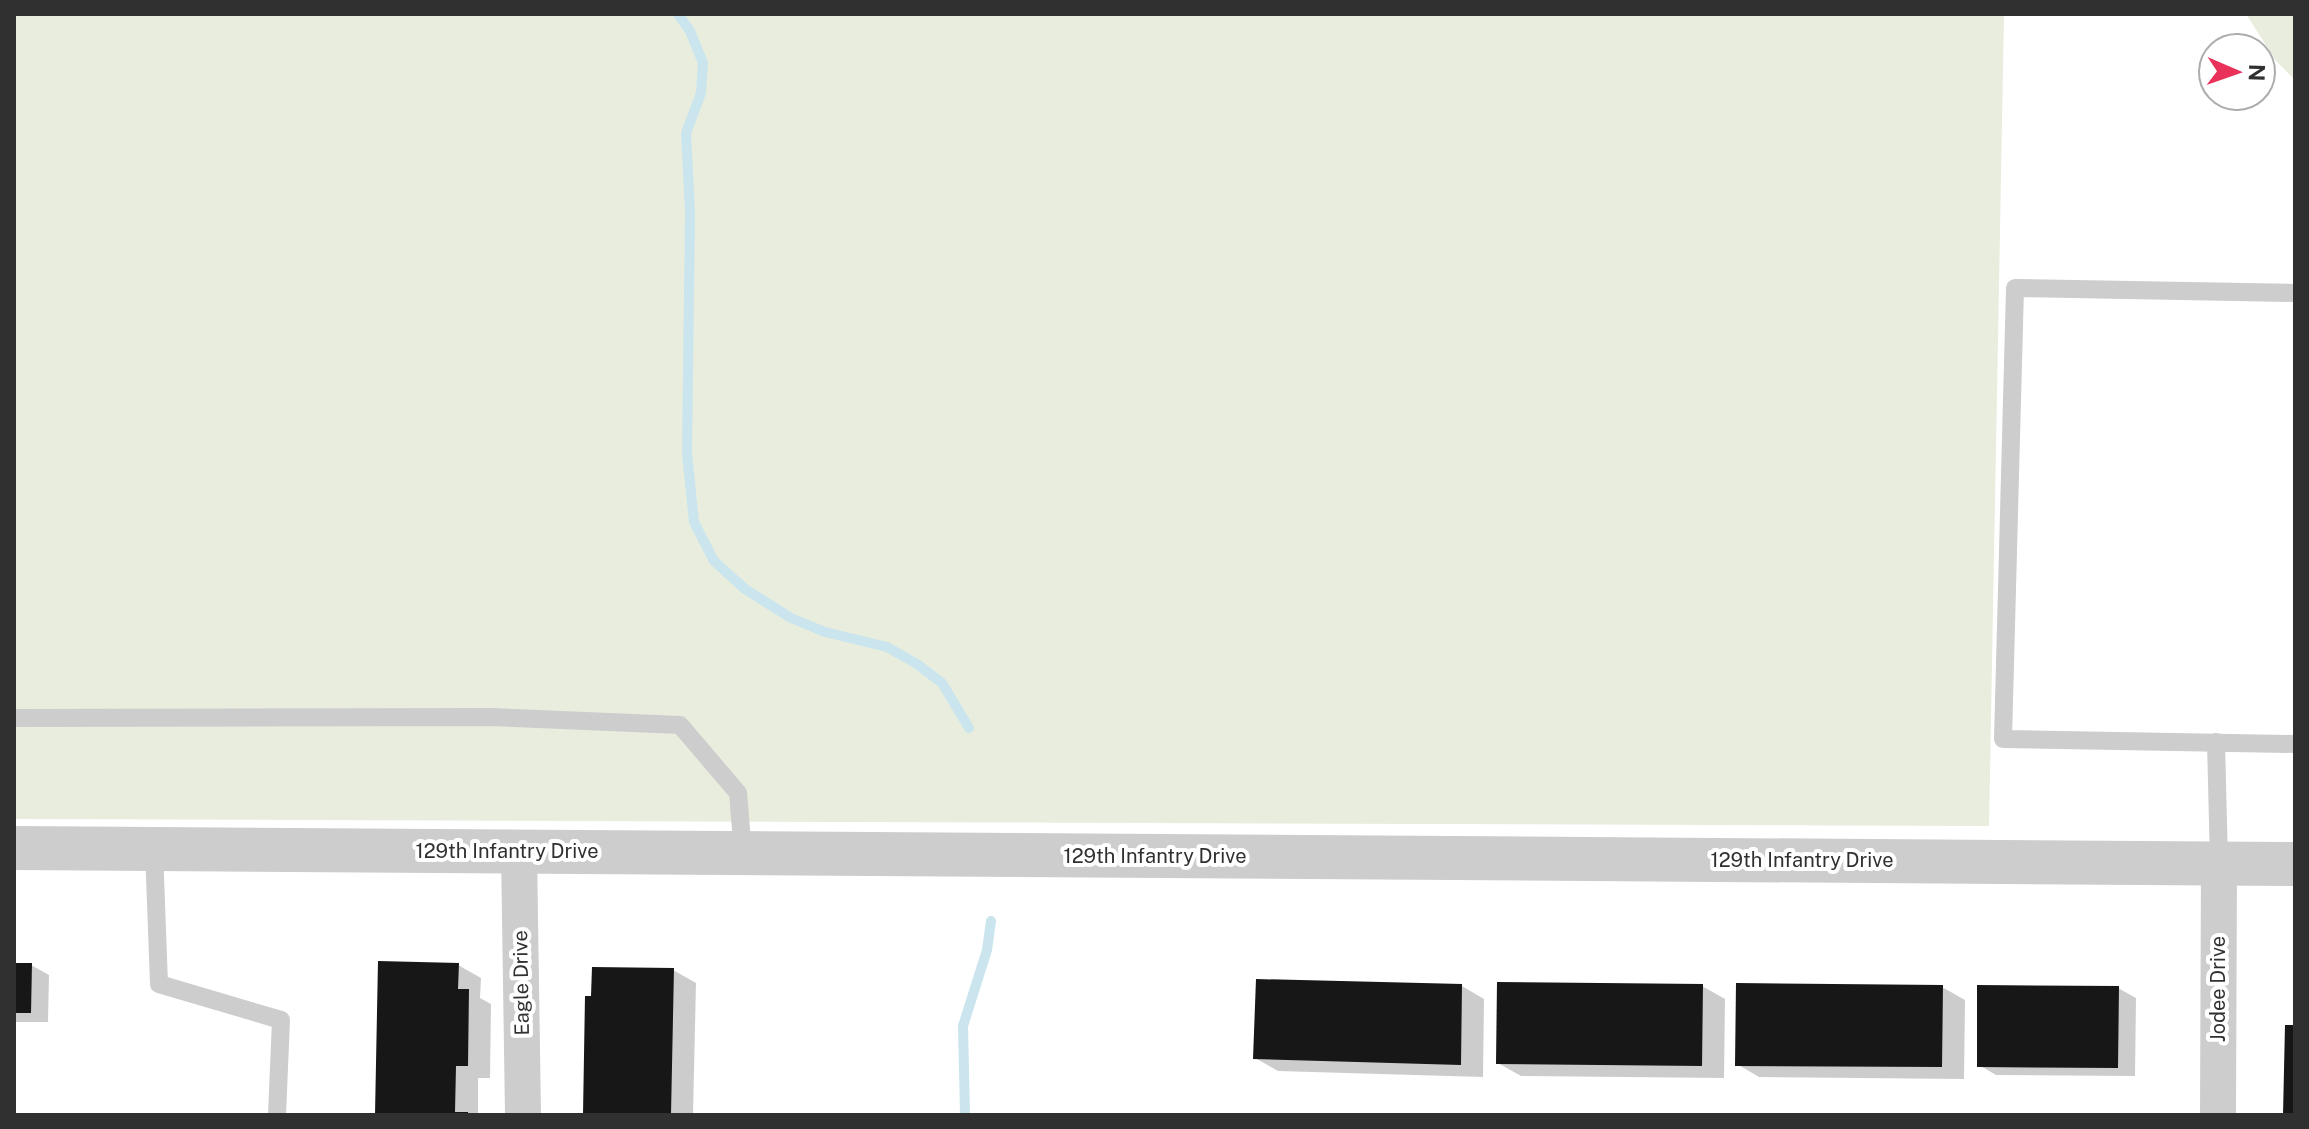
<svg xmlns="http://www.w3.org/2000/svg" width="2309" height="1129" font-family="'Public Sans',sans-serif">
  <rect width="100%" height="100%" fill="#fff"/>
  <g fill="#e8edde">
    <polygon points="14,14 2004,14 1989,826 14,819"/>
    <polygon points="2246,14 2295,14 2295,80 2276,61"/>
  </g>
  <g fill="#0003">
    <polygon points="14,965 31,965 49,975 48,1022 14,1022"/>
    <polygon points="458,965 481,978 480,998 491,1004 490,1078 478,1078 478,1115 377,1115"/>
    <polygon points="673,970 696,983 693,1115 584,1115"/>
    <polygon points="1462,986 1484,999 1483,1077 1278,1071 1255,1058"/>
    <polygon points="1702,986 1725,999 1724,1078 1521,1076 1498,1063"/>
    <polygon points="1942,987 1965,1000 1964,1079 1759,1077 1737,1064"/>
    <polygon points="2118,988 2136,998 2135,1076 1996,1075 1979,1065"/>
  </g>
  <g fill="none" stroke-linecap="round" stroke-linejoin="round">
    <g stroke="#cae5ed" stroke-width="10">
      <polyline points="678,14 690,31 703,63 701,93 686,133 690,213 687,453 694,522 714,561 745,589 791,618 825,632 887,647 917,664 942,683 969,728"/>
      <polyline points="965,1115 963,1026 987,950 991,921"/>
    </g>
  </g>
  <g fill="#171717">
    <polygon points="378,961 459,963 458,989 469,989 468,1066 456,1066 455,1112 468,1112 468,1115 375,1115"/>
    <polygon points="14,963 32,963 31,1013 14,1013"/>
    <polygon points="592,967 674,968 671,1115 583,1115 585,996 591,996"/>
    <polygon points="1256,979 1462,984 1461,1065 1253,1059"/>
    <polygon points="1497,982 1703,984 1702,1066 1496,1064"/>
    <polygon points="1736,983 1943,985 1942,1067 1735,1066"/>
    <polygon points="1977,985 2119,986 2118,1068 1977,1067"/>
    <polygon points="2285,1025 2295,1025 2295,1115 2283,1115"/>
  </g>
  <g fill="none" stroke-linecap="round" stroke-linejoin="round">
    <g stroke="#cdcdcd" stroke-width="18">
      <polyline points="2295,293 2015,288 2003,739 2295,744"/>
      <polyline points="14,718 492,717 680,725 738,793 743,853"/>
      <polyline points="2216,742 2219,863"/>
      <polyline points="154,849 159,984 281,1020 277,1115"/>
    </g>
    <g stroke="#cdcdcd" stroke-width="36">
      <polyline points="519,851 523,1115"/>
      <polyline points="2218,1115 2219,863"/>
    </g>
    <polyline stroke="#cdcdcd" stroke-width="44" points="14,848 2295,864"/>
  </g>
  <g text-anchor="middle" stroke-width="8" stroke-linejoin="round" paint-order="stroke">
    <g font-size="20" fill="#303030" stroke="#fff">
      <text x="507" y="858">129th Infantry Drive</text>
      <text x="1155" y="863">129th Infantry Drive</text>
      <text x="1802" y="867">129th Infantry Drive</text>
      <text transform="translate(521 983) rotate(-91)" y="7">Eagle Drive</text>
      <text transform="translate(2218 989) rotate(-90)" y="7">Jodee Drive</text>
    </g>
  </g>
  <rect width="2309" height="1129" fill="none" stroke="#303030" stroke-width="32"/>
  <g transform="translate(2237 72) rotate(92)"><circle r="38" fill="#ffffff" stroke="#acacac" stroke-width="2"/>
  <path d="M0-6L14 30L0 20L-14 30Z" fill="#e8325a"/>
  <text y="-12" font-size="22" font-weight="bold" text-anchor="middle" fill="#303030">N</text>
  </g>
</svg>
